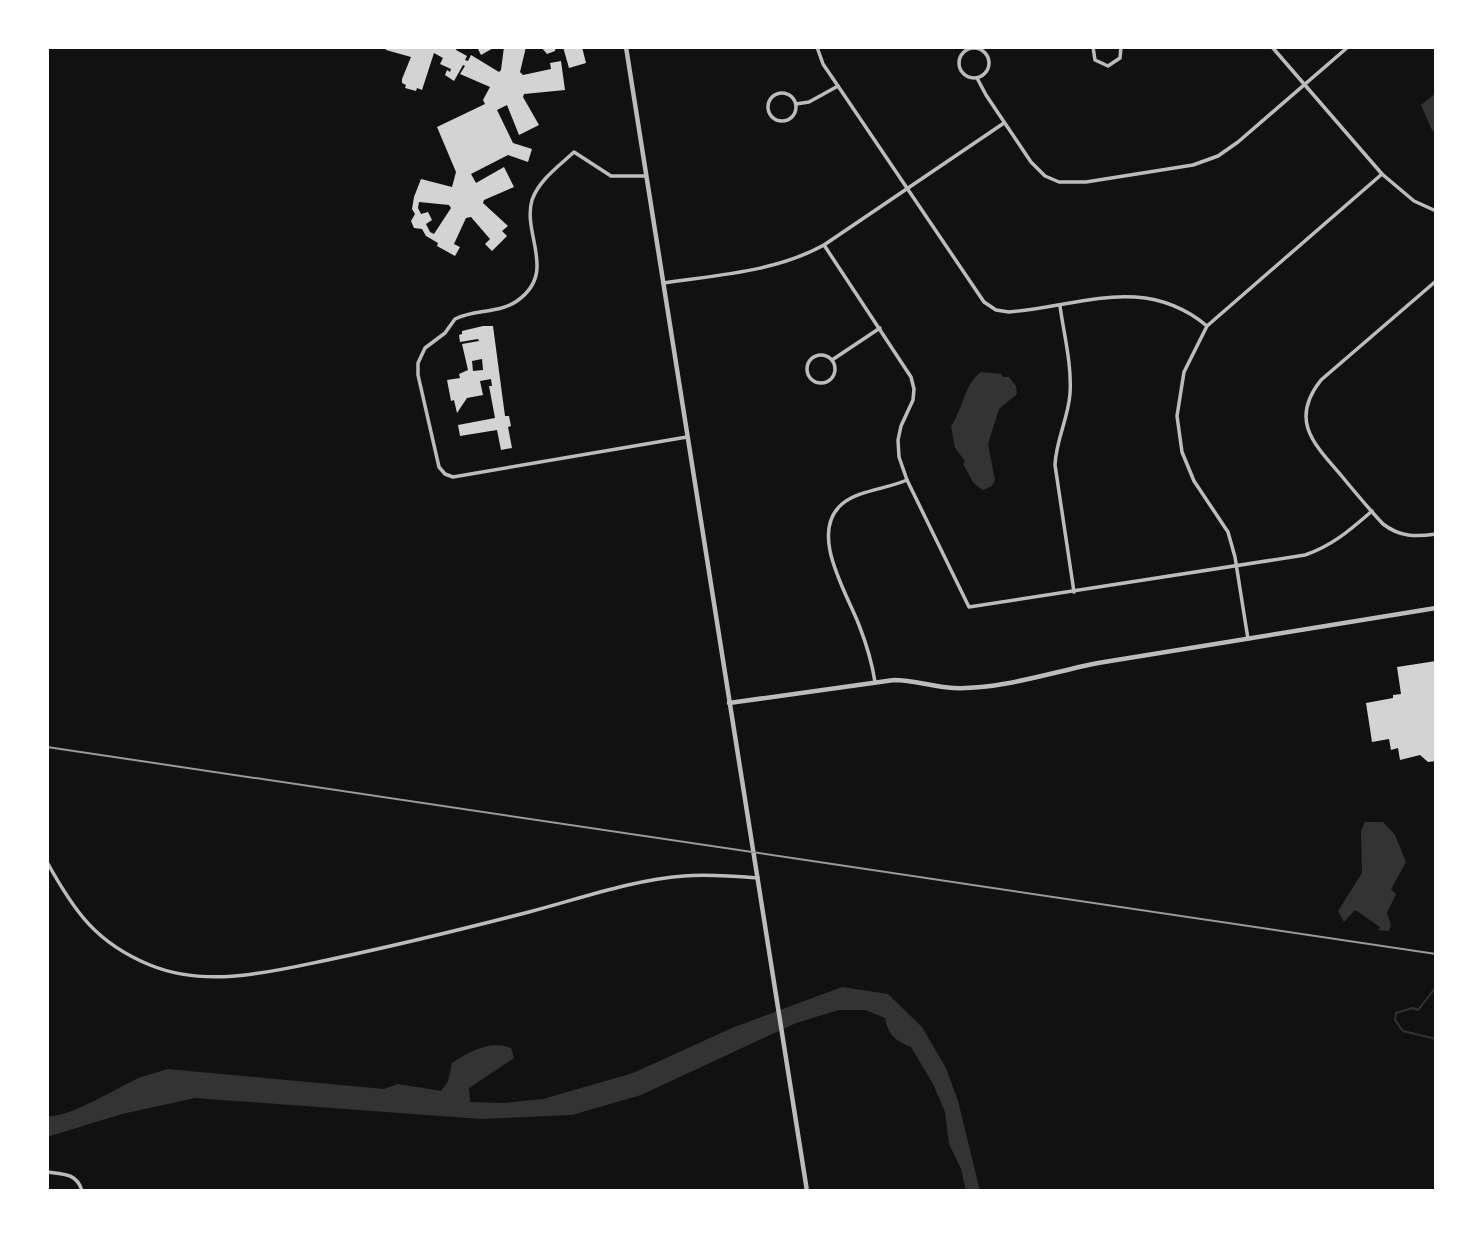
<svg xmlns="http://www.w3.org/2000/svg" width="1483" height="1238" font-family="'DM Sans',sans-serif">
  <rect width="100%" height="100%" fill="#111"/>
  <g fill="#333">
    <polygon points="1436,93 1436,133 1432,130 1421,105"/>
    <path d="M981,372L1001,374L1003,377H1009L1016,386L1017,394L999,409L988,444L995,480L992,486L983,490C969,481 972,478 963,464L965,461L955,448L951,426C963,410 964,384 981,372Z"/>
    <polygon points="1365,822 1383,822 1395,835 1406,862 1391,889 1396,894 1387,913 1391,925 1389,931 1378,930 1380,927 1355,910 1344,922 1338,911 1362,873 1361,831"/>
    <path d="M842,987L888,994L922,1027L946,1068L958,1101L980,1191H966L961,1169L949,1144L945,1112L933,1084L911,1047C896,1041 888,1035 885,1018L865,1010H839L796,1023L641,1095L572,1115L481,1119L195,1098L122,1114L47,1137V1116C69,1119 119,1086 141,1077C150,1074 159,1072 168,1069L384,1089L398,1084L441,1091L448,1081L452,1063C471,1051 489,1040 511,1048L514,1058L469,1088L470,1102L504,1103L543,1099L633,1073L732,1028Z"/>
  </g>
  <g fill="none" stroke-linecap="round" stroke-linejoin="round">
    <polyline stroke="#333" stroke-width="2" points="1436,987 1418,1010 1413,1008 1396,1013 1395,1020 1403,1031 1436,1039"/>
  </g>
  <g fill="#d3d3d3" fill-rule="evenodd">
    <path d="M386,47H457L456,50L467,56L465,60L468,61L471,55L499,72L501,70L504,47H526L520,72L523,75L551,69L550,63L561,61L565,90L524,94L523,97L539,125L519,135L507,105L497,110L513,143L532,149L528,162L508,155L471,174L476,183L504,167L514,187L484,200L483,203L508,226L502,231L507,236L492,251L485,244L490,239L471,217L466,218L454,244L460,247L455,256L437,246L438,243L426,236L422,229L414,228L411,221L415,214L412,209L414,197L421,179L452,187L456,172L437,127L485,104L483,100L490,87L460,74L465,66L463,65L454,81L445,75L447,70L450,72L451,69L440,64L443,58L434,53L422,90L417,88L416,91L405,88L406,85L402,83V79L411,57L386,50ZM419,202L449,205L451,208L434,234L430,232L426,224L432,220L428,212L421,214L418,208Z"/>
    <polygon points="477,47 495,47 481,55"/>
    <polygon points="541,47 556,47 555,51 547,54"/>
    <polygon points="563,47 582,47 586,63 569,68"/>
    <path d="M483,326H493L505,416H509L511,426L508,427L512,448L501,450L497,430L460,436L458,425L495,418L489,386H492L491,379L480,381L483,395L467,398L457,413L454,400L451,401L447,380L460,378L459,374L468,370L462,344L479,341L478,339L460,342L459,335L462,334V331ZM482,359L483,370L473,371L472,361Z"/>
    <polygon points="1436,661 1436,761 1428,762 1420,755 1400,760 1398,748 1391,750 1389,739 1372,742 1366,703 1393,698 1393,695 1401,694 1397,667"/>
  </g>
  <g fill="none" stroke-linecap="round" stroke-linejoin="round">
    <g stroke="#bcbcbc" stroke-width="3.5">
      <path d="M817,47L823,64L838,86L984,302L996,310L1009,312C1081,306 1144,274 1207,326"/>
      <polyline points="1093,47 1095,60 1108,66 1120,58 1121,47"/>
      <polyline points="1272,47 1382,174 1414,201 1436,211"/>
      <circle cx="974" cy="63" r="15"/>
      <polyline points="977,78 986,95 1031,162 1045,176 1059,182 1086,182 1193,165 1218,156 1238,142 1348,47"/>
      <circle cx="782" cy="107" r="14"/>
      <polyline points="796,104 809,102 838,86"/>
      <path d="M646,176H611L574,152C559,166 539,180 532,200C522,235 558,272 517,301C498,314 474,309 455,319L445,333L425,348L418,363V375L439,467L445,474L453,477L687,437"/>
      <path d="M824,245L911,377L914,389L913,400L901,426L898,440L899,457L907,480L969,607L1305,555C1332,546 1350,530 1372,511"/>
      <path d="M1436,281L1321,380C1290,419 1312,442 1340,474C1354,491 1368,508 1383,524C1400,537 1415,537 1436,534"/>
      <path d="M663,283C717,275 775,272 824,245L1004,123"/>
      <path d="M1060,306C1064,335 1072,365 1070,394C1068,419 1056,440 1055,465L1074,592"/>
      <circle cx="821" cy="369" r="14"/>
      <polyline points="832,360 880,328"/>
      <polyline points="1248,639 1235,557 1228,532 1194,481 1182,452 1177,416 1184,372 1207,326 1382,174"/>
      <path d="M875,682C872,662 866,643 859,625C847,593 808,533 842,504C859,490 887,489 907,480"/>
      <path d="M47,862C74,911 96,943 150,965C208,989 274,971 332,959C398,945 463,929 529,912C579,899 631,880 684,876C708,874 733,876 758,878"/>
      <path d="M47,1172C63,1174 77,1173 82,1191"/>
    </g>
    <g stroke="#bcbcbc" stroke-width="4.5">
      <polyline points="626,47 807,1191"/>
      <path d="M729,703L894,680C914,680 933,687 953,688C1000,690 1052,672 1098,663L1436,608"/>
    </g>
    <polyline stroke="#9a9a9a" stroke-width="2" points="47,747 1436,954"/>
  </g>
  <rect width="1483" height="1238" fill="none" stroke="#ffffff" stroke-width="98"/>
</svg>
